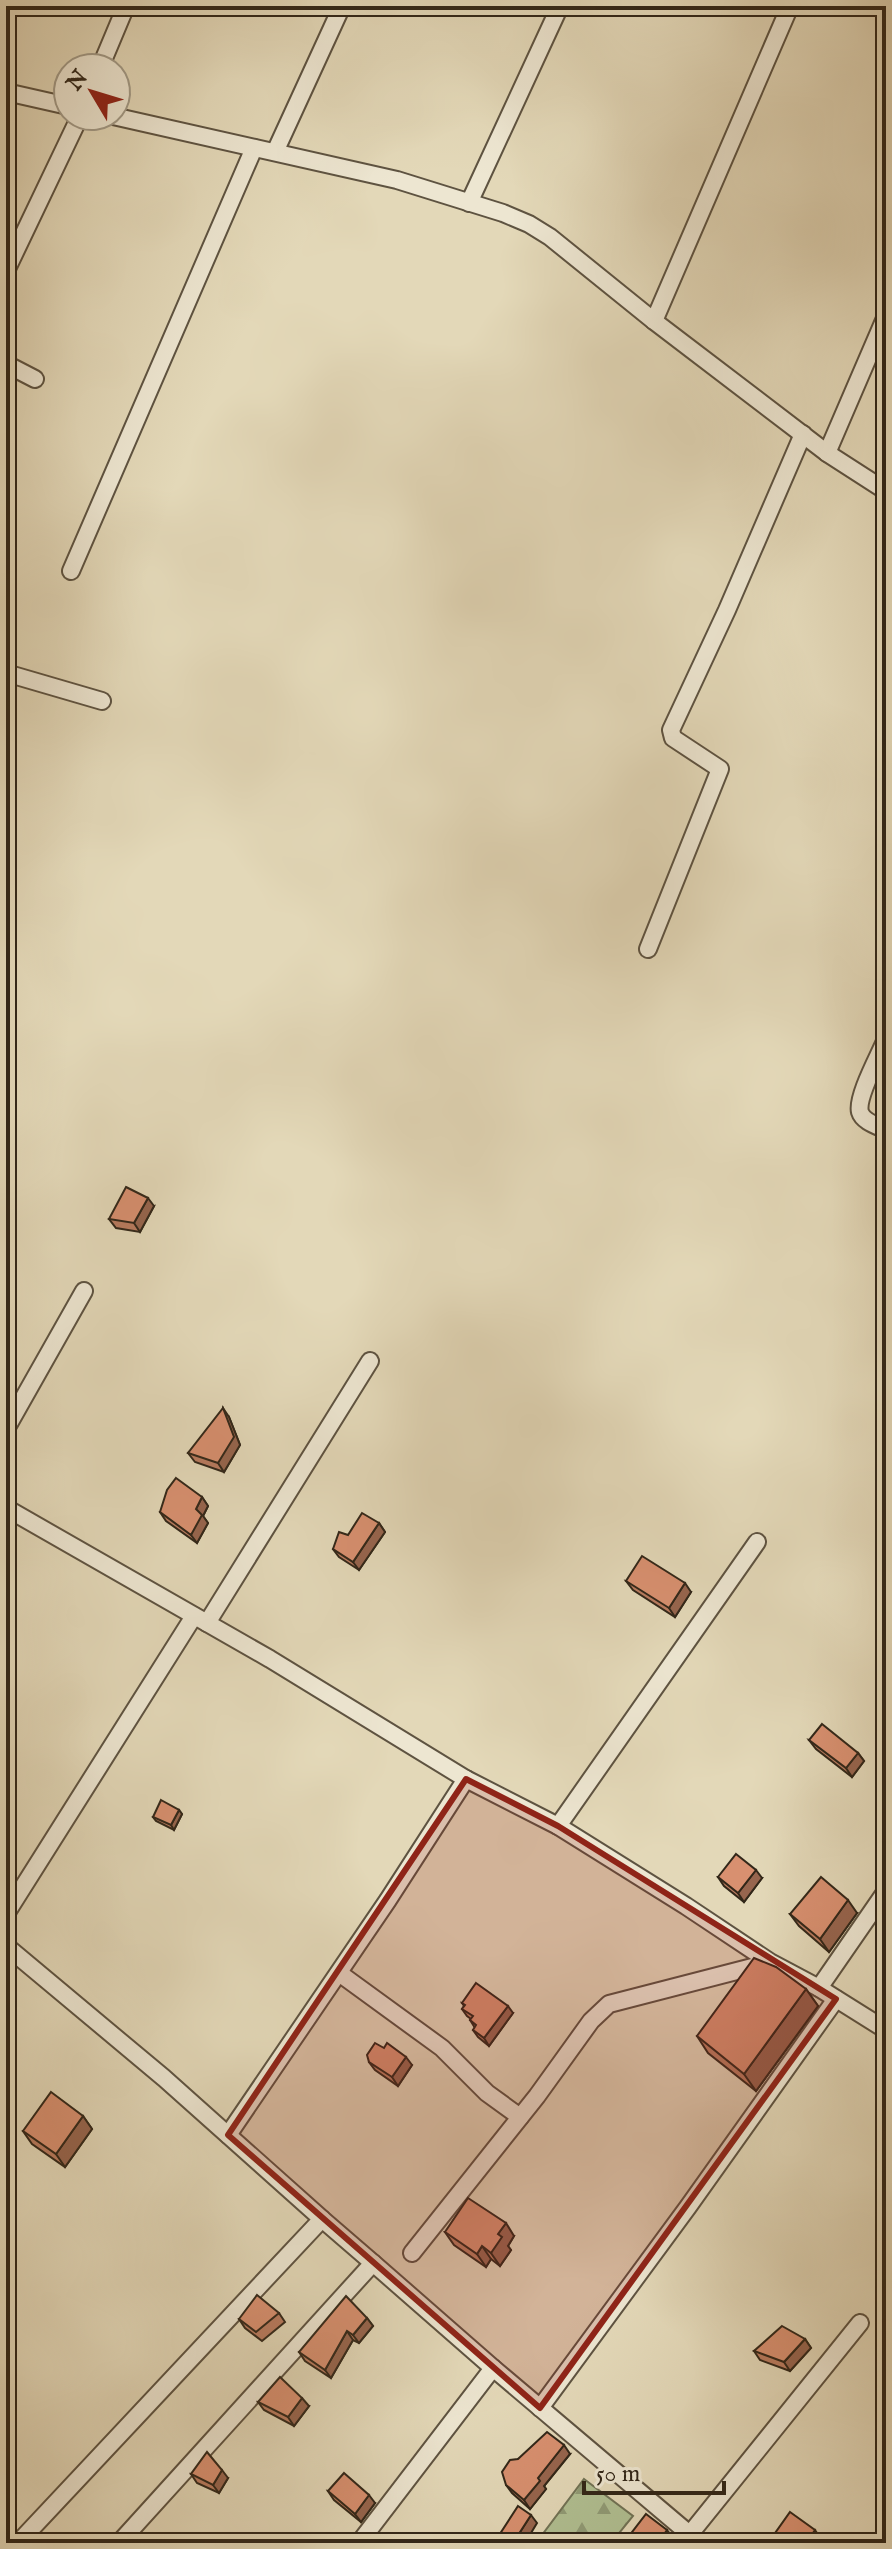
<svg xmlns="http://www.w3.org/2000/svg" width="892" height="2549" font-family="'IM FELL English',serif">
  <defs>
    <pattern id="forest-firs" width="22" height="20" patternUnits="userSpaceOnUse" patternTransform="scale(2)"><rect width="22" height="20" fill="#b0bf92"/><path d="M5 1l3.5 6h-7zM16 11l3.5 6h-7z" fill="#909b76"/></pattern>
  </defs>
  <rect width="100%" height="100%" fill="#e3d8b8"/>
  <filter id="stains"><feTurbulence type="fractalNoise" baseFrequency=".0025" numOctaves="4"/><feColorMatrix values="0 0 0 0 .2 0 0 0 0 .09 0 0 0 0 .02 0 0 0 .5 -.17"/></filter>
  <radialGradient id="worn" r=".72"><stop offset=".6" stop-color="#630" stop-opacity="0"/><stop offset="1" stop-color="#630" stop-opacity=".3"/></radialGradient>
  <polygon fill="url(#forest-firs)" stroke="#717356" stroke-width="2" points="584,2479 633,2516 611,2543 536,2543"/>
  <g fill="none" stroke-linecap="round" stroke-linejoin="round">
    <defs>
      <g id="minor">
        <polyline points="100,68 126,6"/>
        <polyline points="6,92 68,106"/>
        <polyline points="113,116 397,180 503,213 529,224 550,237 654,321 827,453 886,491"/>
        <polyline points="275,152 342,6"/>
        <polyline points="469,203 560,6"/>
        <polyline points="6,271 80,116"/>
        <polyline points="654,321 790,6"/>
        <polyline points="6,364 35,379"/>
        <polyline points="827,453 886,316"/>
        <polyline points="71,571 254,148"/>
        <polyline points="6,673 102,701"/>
        <polyline points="648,949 720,769 673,738 671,730 727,610 803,434"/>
        <path d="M886,1039C880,1054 856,1097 860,1112C863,1122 878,1126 886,1130"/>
        <polyline points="6,1429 84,1291"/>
        <polyline points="6,1508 270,1659 466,1779 558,1826 686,1906 770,1962 819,1988 886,2030"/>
        <polyline points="207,1623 370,1361"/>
        <polyline points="558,1826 757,1542"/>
        <polyline points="6,1914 194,1616"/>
        <polyline points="6,1946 164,2078 322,2219 18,2543"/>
        <polyline points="339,1973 442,2048 487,2093 520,2117"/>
        <polyline points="819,1988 886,1891"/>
        <polyline points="228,2135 388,1900 466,1779"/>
        <polyline points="322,2219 373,2263"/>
        <polyline points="412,2253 537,2096 591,2021 609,2004 764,1964"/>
        <polyline points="540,2408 688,2207 836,1999"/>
        <polyline points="690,2534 860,2323"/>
        <polyline points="119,2543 373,2263 493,2368 700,2543"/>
        <polyline points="359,2543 493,2368"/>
      </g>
    </defs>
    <use href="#minor" stroke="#5e5341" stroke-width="20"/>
    <use href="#minor" stroke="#ede6d1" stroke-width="16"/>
  </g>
  <g fill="#ba7c60" stroke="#322719" stroke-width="2">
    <polygon points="154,1206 140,1232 116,1228 109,1219"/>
    <polygon points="229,1417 240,1445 224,1472 195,1462 188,1453"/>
    <polygon points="202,1497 208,1506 203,1516 208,1523 197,1543 166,1521 160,1512"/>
    <polygon points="379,1523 385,1532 359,1570 339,1557 333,1549 348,1535"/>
    <polygon points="626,1581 691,1592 675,1617 633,1590"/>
    <polygon points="809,1740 858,1753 864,1761 852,1777 816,1749"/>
    <polygon points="179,1810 182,1814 174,1830 156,1821 153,1817"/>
    <polygon points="718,1877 762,1878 744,1902 724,1886"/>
    <polygon points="857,1913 829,1952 799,1926 790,1914"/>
    <polygon points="806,1989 818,2006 756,2091 708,2053 697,2036"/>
    <polygon points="462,2003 513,2013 489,2046 478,2037 473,2030 475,2028 470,2020 471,2019 467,2016 462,2009 464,2006"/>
    <polygon points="384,2048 412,2065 398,2086 375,2070 369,2062"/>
    <polygon points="83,2116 92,2129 65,2167 32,2144 23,2131"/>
    <polygon points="445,2232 514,2236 508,2246 511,2250 500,2266 491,2259 486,2267 454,2245"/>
    <polygon points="279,2313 285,2322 262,2341 245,2328 239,2319"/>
    <polygon points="367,2318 373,2326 359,2343 353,2340 331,2378 305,2361 299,2352"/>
    <polygon points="805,2339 811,2348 790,2371 760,2360 754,2351"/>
    <polygon points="258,2402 309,2406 294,2426 264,2410"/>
    <polygon points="570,2454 544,2486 546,2489 530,2509 512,2493 506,2485 518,2459"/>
    <polygon points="191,2474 228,2478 219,2493 197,2483"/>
    <polygon points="328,2491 375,2503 361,2522 334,2500"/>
  </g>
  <g fill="#97654e" stroke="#322719" stroke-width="2">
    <polygon points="148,1198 154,1206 140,1232 134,1223"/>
    <polygon points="223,1408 229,1417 240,1445 224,1472 218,1463"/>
    <polygon points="202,1497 208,1506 203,1516 208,1523 197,1543 191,1535 196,1509"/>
    <polygon points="379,1523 385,1532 359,1570 353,1562"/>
    <polygon points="685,1583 691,1592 675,1617 669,1608"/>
    <polygon points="858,1753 864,1761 852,1777 846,1768"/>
    <polygon points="179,1810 182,1814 174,1830 171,1825"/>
    <polygon points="756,1870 762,1878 744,1902 738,1893"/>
    <polygon points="848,1900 857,1913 829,1952 820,1939"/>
    <polygon points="806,1989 818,2006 756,2091 744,2074"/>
    <polygon points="508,2006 513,2013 489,2046 484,2038"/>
    <polygon points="406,2057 412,2065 398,2086 392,2077"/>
    <polygon points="83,2116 92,2129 65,2167 56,2154"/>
    <polygon points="506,2223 514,2236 508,2246 511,2250 500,2266 491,2253 498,2234"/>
    <polygon points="482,2246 491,2259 486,2267 477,2254"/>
    <polygon points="367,2318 373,2326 359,2343 353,2335"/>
    <polygon points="347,2331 353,2340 331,2378 325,2370"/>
    <polygon points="805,2339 811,2348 790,2371 784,2362"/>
    <polygon points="302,2398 309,2406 294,2426 288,2417"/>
    <polygon points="564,2445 570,2454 544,2486 546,2489 530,2509 524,2500 538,2478"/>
    <polygon points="222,2470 228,2478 219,2493 213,2485"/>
    <polygon points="369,2495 375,2503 361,2522 355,2514"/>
    <polygon points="531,2515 537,2523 525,2543 513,2543"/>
    <polygon points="667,2530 674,2539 670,2543 658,2543"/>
    <polygon points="815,2530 821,2539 818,2543 806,2543"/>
  </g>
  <g fill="#d89070" stroke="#322719" stroke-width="2">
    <polygon points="126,1187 148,1198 134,1223 109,1219"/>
    <polygon points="223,1408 234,1437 218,1463 188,1453"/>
    <polygon points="176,1478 202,1497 196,1509 202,1515 191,1535 160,1512 167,1490"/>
    <polygon points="362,1513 379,1523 353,1562 333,1549 339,1532 348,1535"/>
    <polygon points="642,1556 685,1583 669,1608 626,1581"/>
    <polygon points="822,1724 858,1753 846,1768 809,1740"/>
    <polygon points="161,1800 179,1810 171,1825 153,1817"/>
    <polygon points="736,1854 756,1870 738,1893 718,1877"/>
    <polygon points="821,1877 848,1900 820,1939 790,1914"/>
    <polygon points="754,1958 776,1967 806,1989 744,2074 697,2036"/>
    <polygon points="476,1983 508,2006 484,2038 473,2030 476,2025 470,2020 473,2016 462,2009 465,2005 462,2003"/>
    <polygon points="375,2043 384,2048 387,2043 406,2057 392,2077 369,2062 367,2055"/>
    <polygon points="51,2092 83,2116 56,2154 23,2131"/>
    <polygon points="468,2198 506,2223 498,2234 502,2237 491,2253 482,2246 477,2254 445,2232"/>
    <polygon points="257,2295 279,2313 256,2332 239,2319"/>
    <polygon points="346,2296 367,2318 353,2335 347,2331 325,2370 299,2352"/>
    <polygon points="782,2326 805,2339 784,2362 754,2351"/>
    <polygon points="280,2377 302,2398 288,2417 258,2402"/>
    <polygon points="547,2432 564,2445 538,2478 540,2481 524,2500 506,2485 502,2472 510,2460 518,2459"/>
    <polygon points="207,2452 222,2470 213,2485 191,2474"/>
    <polygon points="344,2473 369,2495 355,2514 328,2491"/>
    <polygon points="518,2506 531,2515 513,2543 494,2543"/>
    <polygon points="790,2512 815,2530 806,2543 768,2543"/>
    <polygon points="646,2514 667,2530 658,2543 629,2543 626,2540"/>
  </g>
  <path fill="#8f2418" fill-opacity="0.2" stroke="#8f2418" stroke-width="6" stroke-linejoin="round" d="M466,1779L558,1826L836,1999L540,2408L228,2135Z"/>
  <rect width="892" height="2549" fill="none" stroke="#e3d8b8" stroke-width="32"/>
  <rect x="8" y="8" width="876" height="2533" fill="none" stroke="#322719" stroke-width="4"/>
  <rect x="16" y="16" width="860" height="2517" fill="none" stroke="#322719" stroke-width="2"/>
  <g transform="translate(92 92) rotate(308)"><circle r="38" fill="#ede6d1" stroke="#a29a87" stroke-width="2"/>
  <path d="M0-6L14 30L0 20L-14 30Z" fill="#8f2418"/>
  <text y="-12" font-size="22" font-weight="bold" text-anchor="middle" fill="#322719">N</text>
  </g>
  <path d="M584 2481v12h140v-12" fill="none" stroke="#322719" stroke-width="4"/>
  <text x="596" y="2481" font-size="24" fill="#322719" stroke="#ede6d1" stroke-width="6" paint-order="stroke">50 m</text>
  <rect width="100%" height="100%" filter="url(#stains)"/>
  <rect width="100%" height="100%" fill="url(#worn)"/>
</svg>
